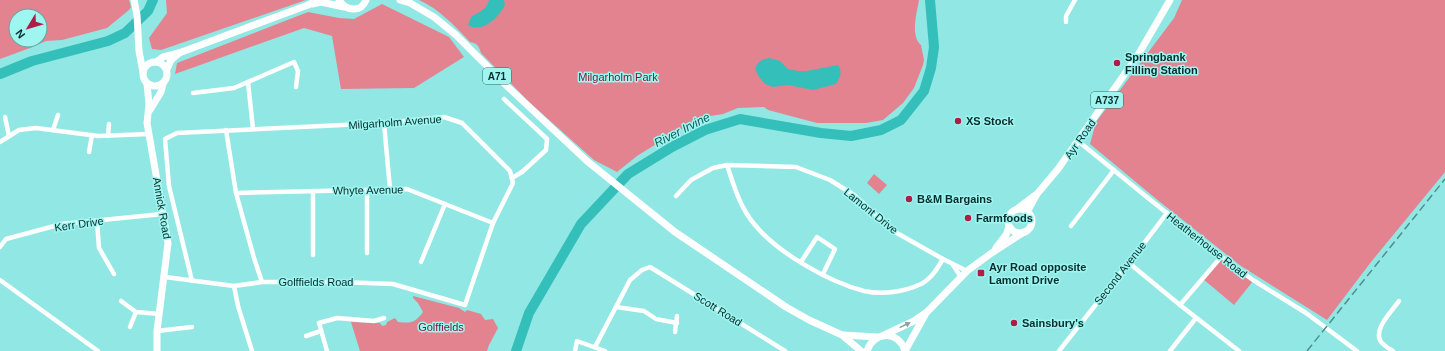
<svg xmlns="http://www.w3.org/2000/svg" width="1445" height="351" font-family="Arial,sans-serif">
  <rect width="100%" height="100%" fill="#91e7e3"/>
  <g fill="#e38390" fill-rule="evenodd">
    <path d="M0,0H129L131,7L129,10L107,28L62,40L46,41L30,48L0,59ZM16,16H40V40H16Z"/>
    <polygon points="166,0 306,0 161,50 152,49 149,38 167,13"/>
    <path d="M419,0H919C917,12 910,36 921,45L924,60L923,65L914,88L903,103L883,120L866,123H817L768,110L764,107L738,108L723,114L704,117L666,138L637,156L617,172L594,160L529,102L481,53C479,46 477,43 470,42C455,26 439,9 419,0Z"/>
    <polygon points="1182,0 1445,0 1445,172 1371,262 1327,320 1241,266 1160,202 1090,144 1096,122 1174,18"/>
    <polygon points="382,4 449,37 464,57 414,88 341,89 332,36 304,28 175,74 177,63 308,12 339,18 354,19"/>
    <polygon points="874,174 887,185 879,194 867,183"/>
    <polygon points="1221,258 1253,281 1234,305 1203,279"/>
    <path d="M413,296L459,308L465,312L467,310L481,314L485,320L493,319L498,328L489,345L487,351H360L351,322L380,323L382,326L386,325L387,322L395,318L398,322C411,323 414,324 423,312L418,303L413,298Z"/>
  </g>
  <g fill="#34bfbb">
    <path d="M489,0H504L505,4C500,17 482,34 468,25L471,17C478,12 487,10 489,0Z"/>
    <path d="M769,58L780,61L788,69L798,71H806L838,65C843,71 840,78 836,84L813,90L788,85L773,87L765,84L759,77L755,69C758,61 761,60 769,58Z"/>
  </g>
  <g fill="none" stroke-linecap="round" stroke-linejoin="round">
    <g stroke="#34bfbb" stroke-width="10">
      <polyline points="0,74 32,61 108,41 125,33 148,11 153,0"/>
      <polyline points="516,351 529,313 581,224 628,174 672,147 705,130 740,119 821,133 851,136 881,130 901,120 924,91 931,68 934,47 930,0"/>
    </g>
    <g stroke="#fff" stroke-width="4.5">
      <polyline points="1066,22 1066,16 1075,0"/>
      <polyline points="248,82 253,129"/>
      <polyline points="193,93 234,88 294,62 298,71 296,87"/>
      <polyline points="504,99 547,139 546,150 522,172 512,178"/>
      <polyline points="5,117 9,136"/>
      <polyline points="384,123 390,189"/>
      <polyline points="53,130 58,115"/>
      <polyline points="226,130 236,193 254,258 262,282"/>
      <polyline points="108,136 109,124"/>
      <polyline points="1078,141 1148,198 1232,265 1253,280 1306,313 1357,351"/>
      <polyline points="0,142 19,130 36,128 98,136 149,134"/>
      <polyline points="89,152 92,135"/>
      <path d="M727,165C734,186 740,208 755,225C778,253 829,282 864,291C882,295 904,292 921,284C931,279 937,269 943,259"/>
      <polyline points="367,190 367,253"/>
      <polyline points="313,191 313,255"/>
      <polyline points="236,193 407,189 493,223"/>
      <polyline points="676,196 691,180 713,168 727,165 796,167 830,180 854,195 895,232 943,259 967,271"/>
      <polyline points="97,221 99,248 114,274"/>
      <polyline points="1071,226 1114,170"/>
      <polyline points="0,247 6,239 62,224 162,214"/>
      <polyline points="421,262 445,204"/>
      <polyline points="801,262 817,237 835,249 823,274"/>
      <polyline points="1129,263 1180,305 1239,351"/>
      <polyline points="953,265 961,277"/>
      <polyline points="165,277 234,286 262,282 339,282 393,284 465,305 493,223 513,183 510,171 462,123 444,117 384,123 177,133 165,139 169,186 192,281"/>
      <polyline points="0,280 98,351"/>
      <polyline points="234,286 238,306 252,351"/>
      <polyline points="121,301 136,312 160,314"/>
      <polyline points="1180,305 1221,257"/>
      <polyline points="616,307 644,311 656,319 677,323"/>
      <polyline points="130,327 136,312"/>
      <polyline points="157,331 192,327"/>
      <polyline points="675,332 677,316"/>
      <polyline points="306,336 321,331"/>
      <polyline points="595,347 630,280 642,270 650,267 785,351"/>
      <polyline points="327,351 319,323 337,318 374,321 384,318"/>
      <polyline points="575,351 577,341 605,351"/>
      <polyline points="1059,351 1132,259 1167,213"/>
      <polyline points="1170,351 1196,318"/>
      <path d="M1393,351C1389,349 1385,346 1382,343C1371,331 1392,311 1399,301"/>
    </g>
    <g stroke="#fff" stroke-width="7">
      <polyline points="134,0 137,15 139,51 143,72"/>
      <polyline points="312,4 321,2 344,7"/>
      <circle cx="155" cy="74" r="12"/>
      <polyline points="156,62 163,57 179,53 308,5 317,0"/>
      <polyline points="167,69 171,60 179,53"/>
      <polyline points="147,84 149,104 147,123 168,243 157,331 157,351"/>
      <polyline points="150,110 161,92 163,84"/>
    </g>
    <g stroke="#fff" stroke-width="7">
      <path d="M339,0C346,11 361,13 366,0"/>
      <polyline points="400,0 410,3 434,17 456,35 509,88 587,161 675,232 786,307 809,320 842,335 861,351"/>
      <circle cx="1020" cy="221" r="12"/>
      <polyline points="1017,209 1034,196"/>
      <polyline points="1027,212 1037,194 1058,169 1138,55 1170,0"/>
      <polyline points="996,248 1006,235 1009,227"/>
      <polyline points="843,335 877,337"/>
      <polyline points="882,336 914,321 927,312 967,271 993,252 1024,232"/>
      <path d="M867,351C873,331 899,330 905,351"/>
      <polyline points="905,351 925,315"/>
    </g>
    <polyline stroke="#4f8f8c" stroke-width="1.5" stroke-dasharray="8 4" stroke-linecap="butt" points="1307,351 1445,179"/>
  </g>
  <defs><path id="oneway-solid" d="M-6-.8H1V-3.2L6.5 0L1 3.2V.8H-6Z"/></defs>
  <use fill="#8fa0a0" href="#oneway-solid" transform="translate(905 325) rotate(-26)"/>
  <g fill="#af1c46" stroke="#9ff5f0" stroke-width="1.5">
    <circle cx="1117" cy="63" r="4"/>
    <circle cx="958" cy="121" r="4"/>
    <circle cx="909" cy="199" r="4"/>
    <circle cx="968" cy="218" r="4"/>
    <rect x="977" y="269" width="8" height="8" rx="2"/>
    <circle cx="1014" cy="323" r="4"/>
  </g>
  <g text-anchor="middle" stroke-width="3" stroke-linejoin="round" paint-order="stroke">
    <g fill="#9ff5f0" stroke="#346967" stroke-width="1">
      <rect x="483" y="68" width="28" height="16" rx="3"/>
      <rect x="1091" y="92" width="32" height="16" rx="3"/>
    </g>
    <g font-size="10" font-weight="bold" fill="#062d2c">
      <text x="497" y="80">A71</text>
      <text x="1107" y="104">A737</text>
    </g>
    <g font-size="11" font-weight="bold" fill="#062d2c" stroke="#9ff5f0" text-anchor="start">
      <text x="1125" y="61">Springbank<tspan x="1125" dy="13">Filling Station</tspan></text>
      <text x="966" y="125">XS Stock</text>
      <text x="917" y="203">B&amp;M Bargains</text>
      <text x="976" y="222">Farmfoods</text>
      <text x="989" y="271">Ayr Road opposite<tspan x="989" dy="13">Lamont Drive</tspan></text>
      <text x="1022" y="327">Sainsbury's</text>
    </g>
    <g font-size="11" fill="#811934" stroke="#9ff5f0">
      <text x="618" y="81">Milgarholm Park</text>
      <text x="441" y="331">Golffields</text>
    </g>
    <g font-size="11" fill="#062d2c" stroke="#9ff5f0">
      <text transform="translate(395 122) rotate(-4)" y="4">Milgarholm Avenue</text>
      <text transform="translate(1080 139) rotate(-55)" y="4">Ayr Road</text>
      <text transform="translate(368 190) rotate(-1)" y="4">Whyte Avenue</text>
      <text transform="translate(162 208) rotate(80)" y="4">Annick Road</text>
      <text transform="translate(871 211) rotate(39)" y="4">Lamont Drive</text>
      <text transform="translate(79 224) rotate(-8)" y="4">Kerr Drive</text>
      <text transform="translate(1207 245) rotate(38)" y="4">Heatherhouse Road</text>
      <text transform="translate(1120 273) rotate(-52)" y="4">Second Avenue</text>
      <text x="316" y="286">Golffields Road</text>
      <text transform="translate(718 309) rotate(32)" y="4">Scott Road</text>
    </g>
    <g font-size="12" font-style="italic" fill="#125d5b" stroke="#9ff5f0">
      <text transform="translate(682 130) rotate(-27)" y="4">River Irvine</text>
    </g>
  </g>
  <g transform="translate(28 28) rotate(232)"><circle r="19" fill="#9ff5f0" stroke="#62a5a2"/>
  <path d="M0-3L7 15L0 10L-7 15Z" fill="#af1c46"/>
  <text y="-6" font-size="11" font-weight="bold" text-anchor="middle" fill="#062d2c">N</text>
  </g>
</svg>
